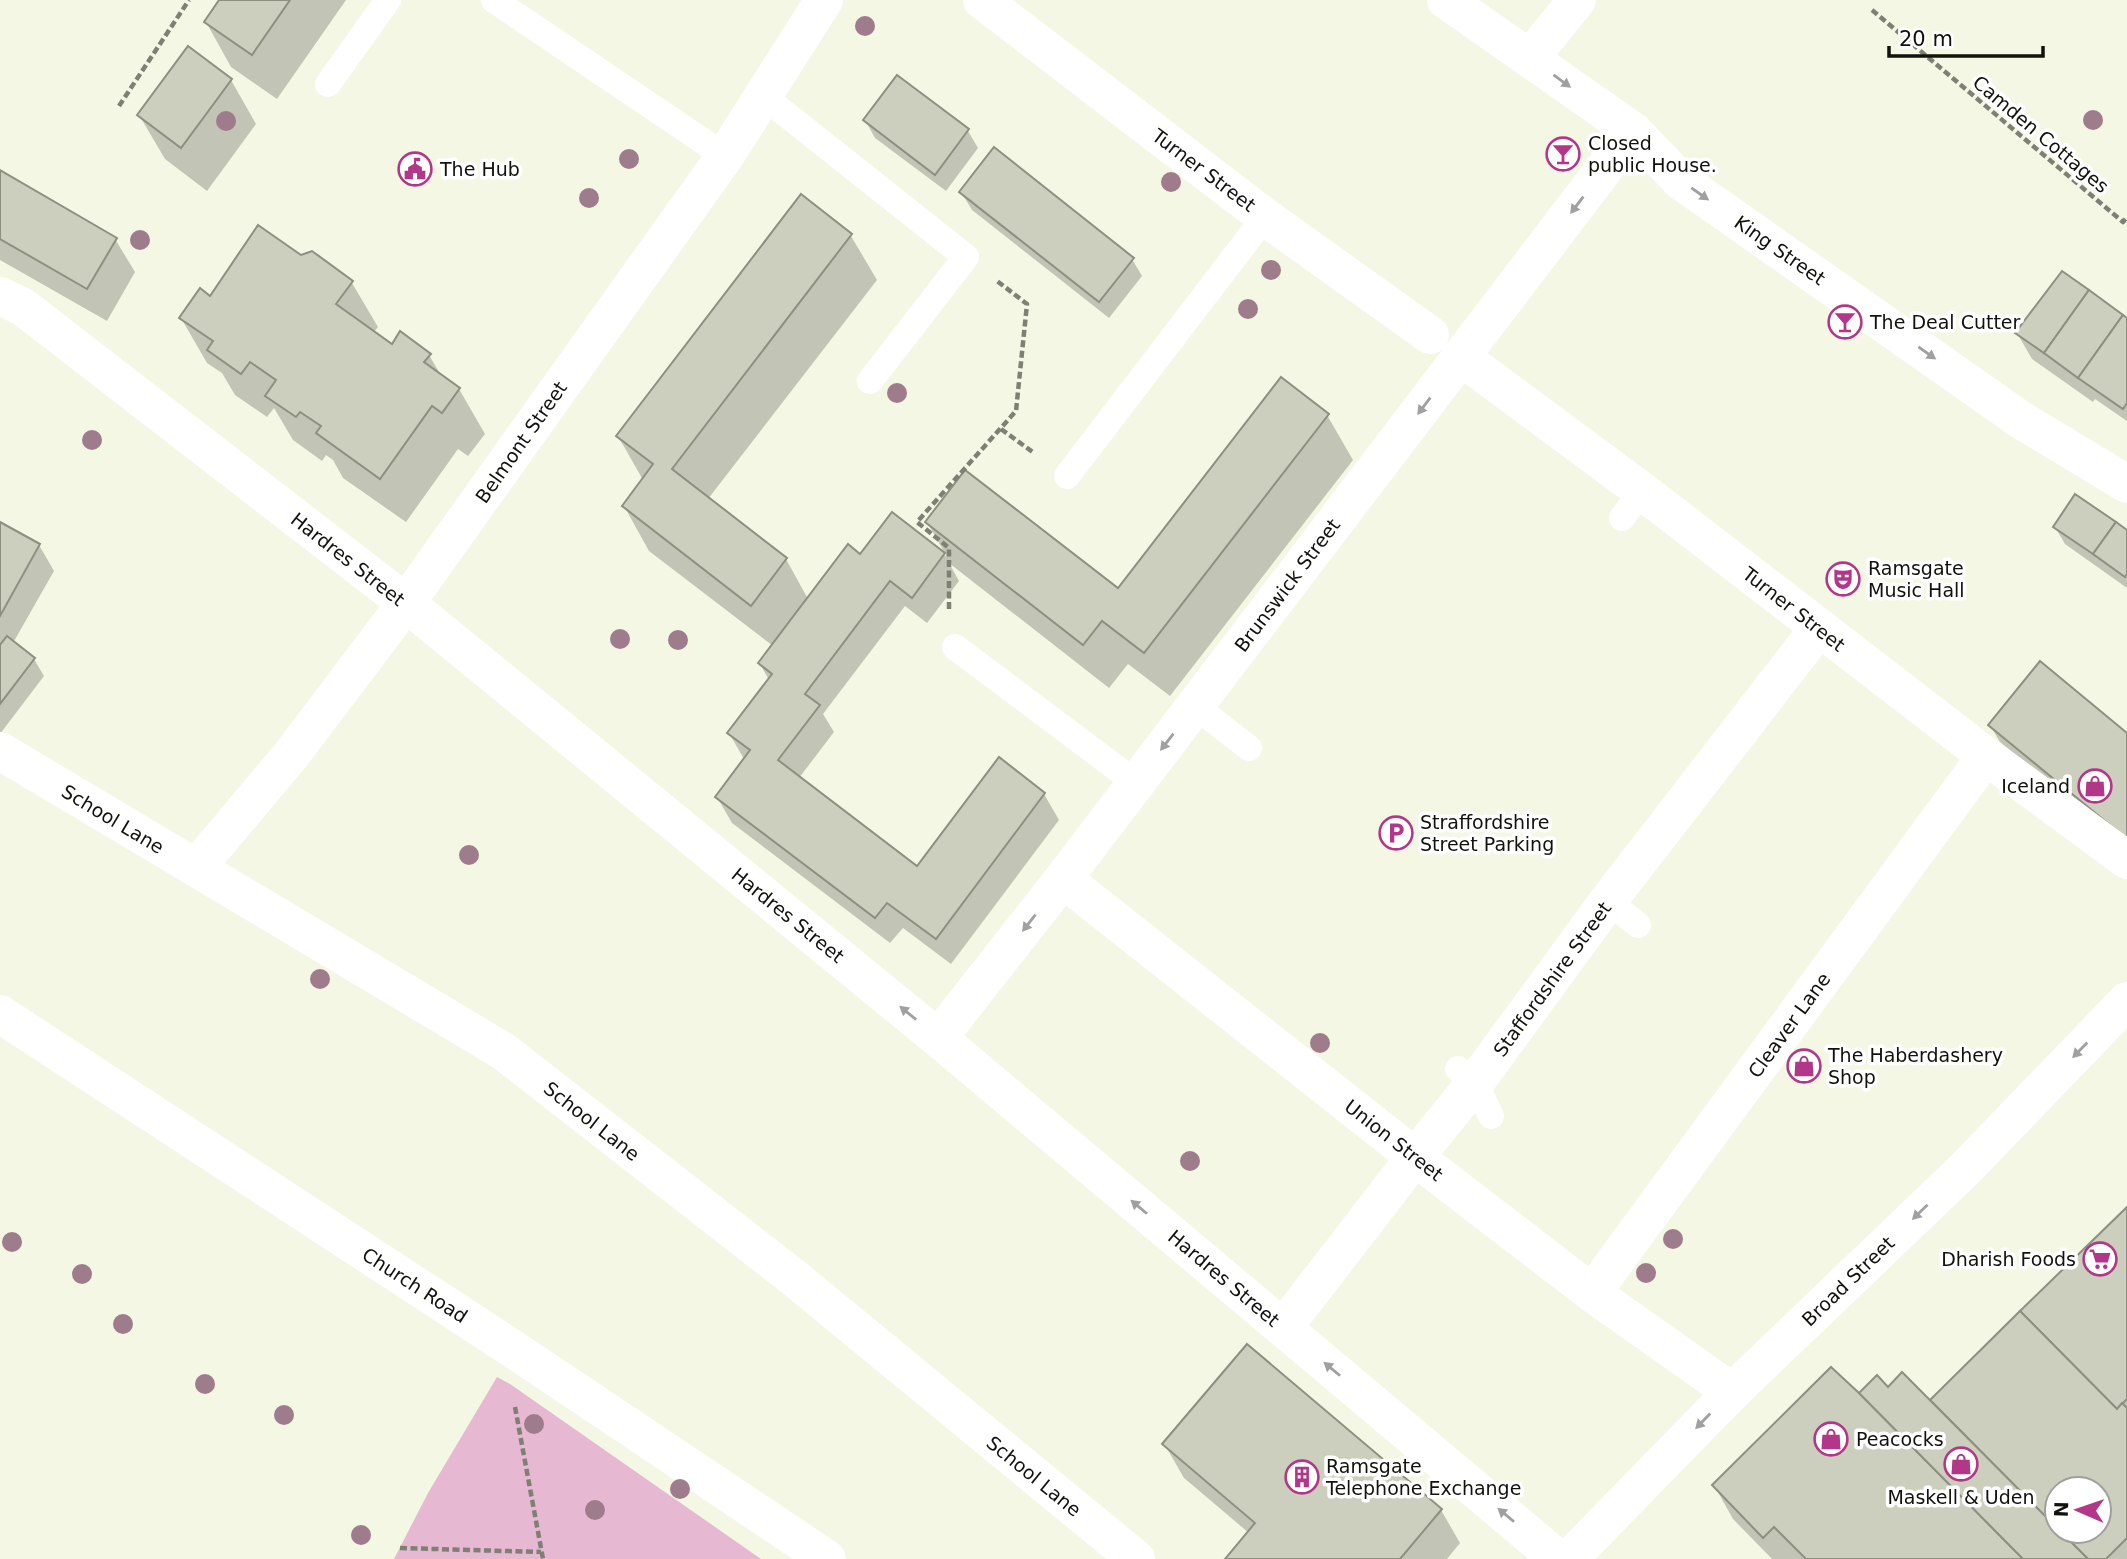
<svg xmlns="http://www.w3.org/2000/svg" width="2127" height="1559" font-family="'DejaVu Sans',sans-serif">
  <rect width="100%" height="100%" fill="#f3f7e4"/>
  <polygon fill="#e7b8d2" points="497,1377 510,1384 761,1559 394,1559 428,1493"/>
  <g fill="#0003" fill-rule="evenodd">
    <polygon points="221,0 346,0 277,99 231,67 206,22"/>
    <polygon points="898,77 968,131 978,148 946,191 875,138 865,120"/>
    <polygon points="231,80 256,124 207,191 165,159 139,115"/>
    <polygon points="0,172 115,239 135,272 107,321 0,260"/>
    <polygon points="961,192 1132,259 1142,276 1109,318 972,210"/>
    <polygon points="801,197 851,236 877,280 708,499 786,559 808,599 860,556 892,515 947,557 927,522 1118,591 1327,415 1353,460 1170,696 1128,664 1109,688 949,563 959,581 927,623 905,606 823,714 834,732 799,778 917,868 999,760 1044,794 1059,820 951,964 903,928 890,943 732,823 717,797 744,759 729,733 769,680 760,664 773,646 649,551 624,506 643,480 618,436"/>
    <polygon points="312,253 352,283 378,327 373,333 392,346 429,355 442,377 459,389 485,434 468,456 458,449 406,522 343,478 333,460 326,455 322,461 293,440 274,408 267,417 235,395 222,373 207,363 181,318 210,298"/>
    <polygon points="2127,320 2127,421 2095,399 2093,402 2032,359 2017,333"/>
    <polygon points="0,524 39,545 54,571 13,643 34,659 44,676 0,734"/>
    <polygon points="2055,527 2127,531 2127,588 2065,544"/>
    <polygon points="1990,725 2127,735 2127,846 2000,742"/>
    <path d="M2127,1208V1559H1772L1733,1519L1714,1485L1866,1404L1888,1390L1930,1402ZM2057,1489H2099V1531H2057Z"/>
    <polygon points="1165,1445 1441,1510 1460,1543 1447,1559 1227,1559 1249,1533 1184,1478"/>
  </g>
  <g fill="#cccfbd" stroke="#8d9080" stroke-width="2">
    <polygon points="219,0 290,0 252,55 204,22"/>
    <polygon points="188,46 232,79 181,148 137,115"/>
    <polygon points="897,75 969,129 935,175 863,120"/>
    <polygon points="994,147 1134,258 1099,302 959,192"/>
    <polygon points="0,170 117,238 87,289 0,239"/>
    <polygon points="801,194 852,234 672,469 787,558 751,606 622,506 653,464 616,436"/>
    <polygon points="258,225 301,255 312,251 353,281 336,304 392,344 400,331 431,354 424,362 460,388 442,413 432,406 380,479 316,433 321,426 300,412 296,417 265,396 276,380 250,362 241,374 207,350 213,341 179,318 200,288 210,296"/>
    <polygon points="2062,271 2089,290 2044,353 2015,333"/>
    <polygon points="2089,290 2123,315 2078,378 2044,353"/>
    <polygon points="2123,315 2127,318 2127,403 2123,409 2078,378"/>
    <polygon points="1281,377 1329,414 1144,653 1102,621 1083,645 925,522 965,470 1118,588"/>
    <polygon points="2075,494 2116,522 2093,554 2053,527"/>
    <polygon points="892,512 945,553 912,598 890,581 805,694 820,705 778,760 917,866 999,757 1045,793 936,939 887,903 875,918 715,797 750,750 727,733 772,674 758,663 848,544 860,554"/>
    <polygon points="0,522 40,544 0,616"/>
    <polygon points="2116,522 2127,530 2127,574 2125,577 2093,554"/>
    <polygon points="7,636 35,658 0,704 0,645"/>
    <polygon points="2040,661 2127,733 2127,839 1988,725"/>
    <polygon points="2127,1207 2127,1399 2117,1409 2020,1311"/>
    <polygon points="2020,1311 2117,1409 2122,1403 2127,1408 2127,1538 2106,1559 2088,1559 2060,1531 2099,1531 2099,1489 2057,1489 2057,1528 1930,1400"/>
    <polygon points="1247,1344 1442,1509 1400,1559 1225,1559 1255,1523 1162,1444"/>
    <polygon points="1831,1367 1859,1393 2023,1559 1806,1559 1774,1527 1763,1538 1712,1485"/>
    <polygon points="1902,1372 2057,1528 2057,1531 2060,1531 2088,1559 2023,1559 1859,1393 1877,1375 1888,1387"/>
  </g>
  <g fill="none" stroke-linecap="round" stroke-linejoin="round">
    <g stroke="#7e8074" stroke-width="4.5" stroke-dasharray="7 3.5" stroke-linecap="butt">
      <polyline points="1872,10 2123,222 2127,217"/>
      <polyline points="119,106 189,0"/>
      <polyline points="1001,429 1034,453"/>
      <polyline points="949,609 949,548 917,522 1016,411 1027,304 997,281"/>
      <polyline points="515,1407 543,1559"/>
      <polyline points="400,1548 541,1552"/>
    </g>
    <g stroke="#fff" stroke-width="26">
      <polyline points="494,0 725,156"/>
      <polyline points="328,84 388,0"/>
      <polyline points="763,96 966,257 870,381"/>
      <polyline points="1067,476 1265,217"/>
      <polyline points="1622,518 1642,491"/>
      <polyline points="955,647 1135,782"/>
      <polyline points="1195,706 1249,748"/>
      <polyline points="1608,901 1638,925"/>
      <polyline points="1458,1069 1475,1083 1491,1116"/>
    </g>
    <g stroke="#fff" stroke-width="38">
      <polyline points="982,0 1265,217 1430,335"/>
      <polyline points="1446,0 1633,131 1681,181 2021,420 2127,484"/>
      <polyline points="1530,58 1577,0"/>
      <polyline points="0,296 23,307 406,603 938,1038 1558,1559"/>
      <polyline points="1461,357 1642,491 1986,756 2127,860"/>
      <polyline points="0,751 503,1051 793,1277 1136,1559"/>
      <polyline points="196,868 291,755 406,603 725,156 824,0"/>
      <polyline points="1063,879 1415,1157 1592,1293 1732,1392"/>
      <polyline points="0,1014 510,1347 827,1559"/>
      <polyline points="938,1038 1063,879 1633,131"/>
      <polyline points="1592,1293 1986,756"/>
      <polyline points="1283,1328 1415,1157 1475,1083 1608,901 1819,628"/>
      <polyline points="1569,1559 1732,1392 1965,1169 2127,1001"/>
    </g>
  </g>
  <g fill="#9f7c8b">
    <circle cx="865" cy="26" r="10"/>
    <circle cx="2093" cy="120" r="10"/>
    <circle cx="226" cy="121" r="10"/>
    <circle cx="629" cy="159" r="10"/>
    <circle cx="1171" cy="182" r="10"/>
    <circle cx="589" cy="198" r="10"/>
    <circle cx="140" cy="240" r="10"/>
    <circle cx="1271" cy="270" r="10"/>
    <circle cx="1248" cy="309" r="10"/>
    <circle cx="897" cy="393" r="10"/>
    <circle cx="92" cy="440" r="10"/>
    <circle cx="620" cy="639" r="10"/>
    <circle cx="678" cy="640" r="10"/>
    <circle cx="469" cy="855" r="10"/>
    <circle cx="320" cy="979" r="10"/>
    <circle cx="1320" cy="1043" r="10"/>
    <circle cx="1190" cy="1161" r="10"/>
    <circle cx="1673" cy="1239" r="10"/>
    <circle cx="12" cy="1242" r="10"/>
    <circle cx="1646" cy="1273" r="10"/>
    <circle cx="82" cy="1274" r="10"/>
    <circle cx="123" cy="1324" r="10"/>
    <circle cx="205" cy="1384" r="10"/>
    <circle cx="284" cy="1415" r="10"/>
    <circle cx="534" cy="1424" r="10"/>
    <circle cx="680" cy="1489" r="10"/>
    <circle cx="595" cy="1510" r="10"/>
    <circle cx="361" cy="1535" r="10"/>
  </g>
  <defs><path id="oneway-solid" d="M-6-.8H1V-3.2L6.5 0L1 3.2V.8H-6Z" transform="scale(1.75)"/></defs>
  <g fill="#a0a09e">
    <use href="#oneway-solid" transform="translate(1562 81) rotate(36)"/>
    <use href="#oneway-solid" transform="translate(1700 194) rotate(35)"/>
    <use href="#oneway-solid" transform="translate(1577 205) rotate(127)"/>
    <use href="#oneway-solid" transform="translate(1927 353) rotate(35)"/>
    <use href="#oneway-solid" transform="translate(1424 406) rotate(127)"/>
    <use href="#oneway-solid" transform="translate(1167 742) rotate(128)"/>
    <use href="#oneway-solid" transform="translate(1029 923) rotate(128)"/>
    <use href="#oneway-solid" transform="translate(908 1013) rotate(-141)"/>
    <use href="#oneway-solid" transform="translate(2080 1050) rotate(134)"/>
    <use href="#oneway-solid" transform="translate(1139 1207) rotate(-140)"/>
    <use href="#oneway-solid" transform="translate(1920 1212) rotate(136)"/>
    <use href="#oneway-solid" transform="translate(1332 1369) rotate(-140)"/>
    <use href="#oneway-solid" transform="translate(1703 1421) rotate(134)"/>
    <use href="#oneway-solid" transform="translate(1506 1515) rotate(-140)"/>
  </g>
  <defs>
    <symbol id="bar-ring" viewBox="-11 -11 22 22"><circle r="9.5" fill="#fff" stroke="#b33788" stroke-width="1.5"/><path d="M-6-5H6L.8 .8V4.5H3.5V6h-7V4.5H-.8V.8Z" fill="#b33788"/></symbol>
    <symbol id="civic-ring" viewBox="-11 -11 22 22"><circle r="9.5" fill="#fff" stroke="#b33788" stroke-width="1.5"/><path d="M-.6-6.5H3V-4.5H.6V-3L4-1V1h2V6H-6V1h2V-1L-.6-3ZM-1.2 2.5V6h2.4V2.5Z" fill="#b33788"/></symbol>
    <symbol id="theatre-ring" viewBox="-11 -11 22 22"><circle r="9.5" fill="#fff" stroke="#b33788" stroke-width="1.5"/><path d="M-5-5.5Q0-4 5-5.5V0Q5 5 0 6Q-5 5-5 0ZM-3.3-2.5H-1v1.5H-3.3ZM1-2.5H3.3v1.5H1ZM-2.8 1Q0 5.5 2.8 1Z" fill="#b33788"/></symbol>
    <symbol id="shop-ring" viewBox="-11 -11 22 22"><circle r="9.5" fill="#fff" stroke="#b33788" stroke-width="1.5"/><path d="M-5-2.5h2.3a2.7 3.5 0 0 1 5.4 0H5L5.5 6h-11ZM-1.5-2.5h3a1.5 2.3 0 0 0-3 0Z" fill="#b33788"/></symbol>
    <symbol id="parking-ring" viewBox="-11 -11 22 22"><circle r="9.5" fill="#fff" stroke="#b33788" stroke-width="1.5"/><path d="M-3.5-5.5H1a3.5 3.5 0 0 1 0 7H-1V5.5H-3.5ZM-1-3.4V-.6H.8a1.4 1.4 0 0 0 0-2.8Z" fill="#b33788"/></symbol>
    <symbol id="supermarket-ring" viewBox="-11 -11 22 22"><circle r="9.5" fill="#fff" stroke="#b33788" stroke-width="1.5"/><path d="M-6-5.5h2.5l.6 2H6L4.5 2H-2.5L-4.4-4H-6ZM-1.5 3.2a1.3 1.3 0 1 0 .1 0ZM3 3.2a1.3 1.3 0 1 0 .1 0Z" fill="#b33788"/></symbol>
    <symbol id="building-ring" viewBox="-11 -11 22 22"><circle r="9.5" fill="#fff" stroke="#b33788" stroke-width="1.5"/><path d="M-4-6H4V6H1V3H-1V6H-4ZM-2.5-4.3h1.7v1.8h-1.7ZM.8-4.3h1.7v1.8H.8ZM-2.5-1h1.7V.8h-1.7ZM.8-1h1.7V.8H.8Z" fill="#b33788"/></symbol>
  </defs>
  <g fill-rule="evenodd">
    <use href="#bar-ring" x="1544" y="135" width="38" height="38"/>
    <use href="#civic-ring" x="396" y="150" width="38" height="38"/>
    <use href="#bar-ring" x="1826" y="303" width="38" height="38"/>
    <use href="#theatre-ring" x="1824" y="560" width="38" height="38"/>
    <use href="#shop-ring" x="2076" y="767" width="38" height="38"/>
    <use href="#parking-ring" x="1377" y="814" width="38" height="38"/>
    <use href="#shop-ring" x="1785" y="1047" width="38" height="38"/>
    <use href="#supermarket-ring" x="2081" y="1240" width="38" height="38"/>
    <use href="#shop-ring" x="1812" y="1420" width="38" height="38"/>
    <use href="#shop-ring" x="1942" y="1445" width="38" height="38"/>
    <use href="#building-ring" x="1283" y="1458" width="38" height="38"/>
  </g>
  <g text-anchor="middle" stroke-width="7" stroke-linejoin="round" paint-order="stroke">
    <g font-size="19" fill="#11120c" stroke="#fff">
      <text transform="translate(2041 134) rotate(40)" y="7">Camden Cottages</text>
      <text transform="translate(1204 170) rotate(37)" y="7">Turner Street</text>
      <text transform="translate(1780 250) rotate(35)" y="7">King Street</text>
      <text transform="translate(521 442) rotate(-55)" y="7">Belmont Street</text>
      <text transform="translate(348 559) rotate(38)" y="7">Hardres Street</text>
      <text transform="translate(1287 585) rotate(-53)" y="7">Brunswick Street</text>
      <text transform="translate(1794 609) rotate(38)" y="7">Turner Street</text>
      <text transform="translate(113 819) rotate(31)" y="7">School Lane</text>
      <text transform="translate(788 915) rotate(39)" y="7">Hardres Street</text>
      <text transform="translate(1552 979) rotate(-54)" y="7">Staffordshire Street</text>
      <text transform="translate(1789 1025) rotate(-54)" y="7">Cleaver Lane</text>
      <text transform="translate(592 1121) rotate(38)" y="7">School Lane</text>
      <text transform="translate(1394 1140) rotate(38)" y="7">Union Street</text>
      <text transform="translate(1224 1278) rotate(40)" y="7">Hardres Street</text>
      <text transform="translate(1848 1281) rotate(-44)" y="7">Broad Street</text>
      <text transform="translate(415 1285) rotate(33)" y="7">Church Road</text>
      <text transform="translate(1034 1476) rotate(39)" y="7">School Lane</text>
    </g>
    <g font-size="19" fill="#11120c" stroke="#fff" text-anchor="start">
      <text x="1588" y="150">Closed<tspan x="1588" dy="22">public House.</tspan></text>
      <text x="440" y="176">The Hub</text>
      <text x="1870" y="329">The Deal Cutter</text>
      <text x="1868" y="575">Ramsgate<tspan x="1868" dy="22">Music Hall</tspan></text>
      <text x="2070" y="793" text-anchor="end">Iceland</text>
      <text x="1420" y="829">Straffordshire<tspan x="1420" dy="22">Street Parking</tspan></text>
      <text x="1828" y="1062">The Haberdashery<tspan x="1828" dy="22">Shop</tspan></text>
      <text x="2076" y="1266" text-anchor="end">Dharish Foods</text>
      <text x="1856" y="1446">Peacocks</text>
      <text x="1326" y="1473">Ramsgate<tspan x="1326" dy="22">Telephone Exchange</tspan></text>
      <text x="1961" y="1504" text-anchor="middle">Maskell &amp; Uden</text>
    </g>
  </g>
  <g transform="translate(2078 1510) rotate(272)"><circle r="33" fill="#ffffff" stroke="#a0a09e" stroke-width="2"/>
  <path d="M0-5L12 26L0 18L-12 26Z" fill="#b33788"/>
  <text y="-10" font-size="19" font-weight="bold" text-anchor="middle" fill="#11120c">N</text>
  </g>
  <path d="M1889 46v10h154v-10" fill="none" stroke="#11120c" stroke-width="3.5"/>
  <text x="1899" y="46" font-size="21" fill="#11120c" stroke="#ffffff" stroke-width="5" paint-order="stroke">20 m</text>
</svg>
